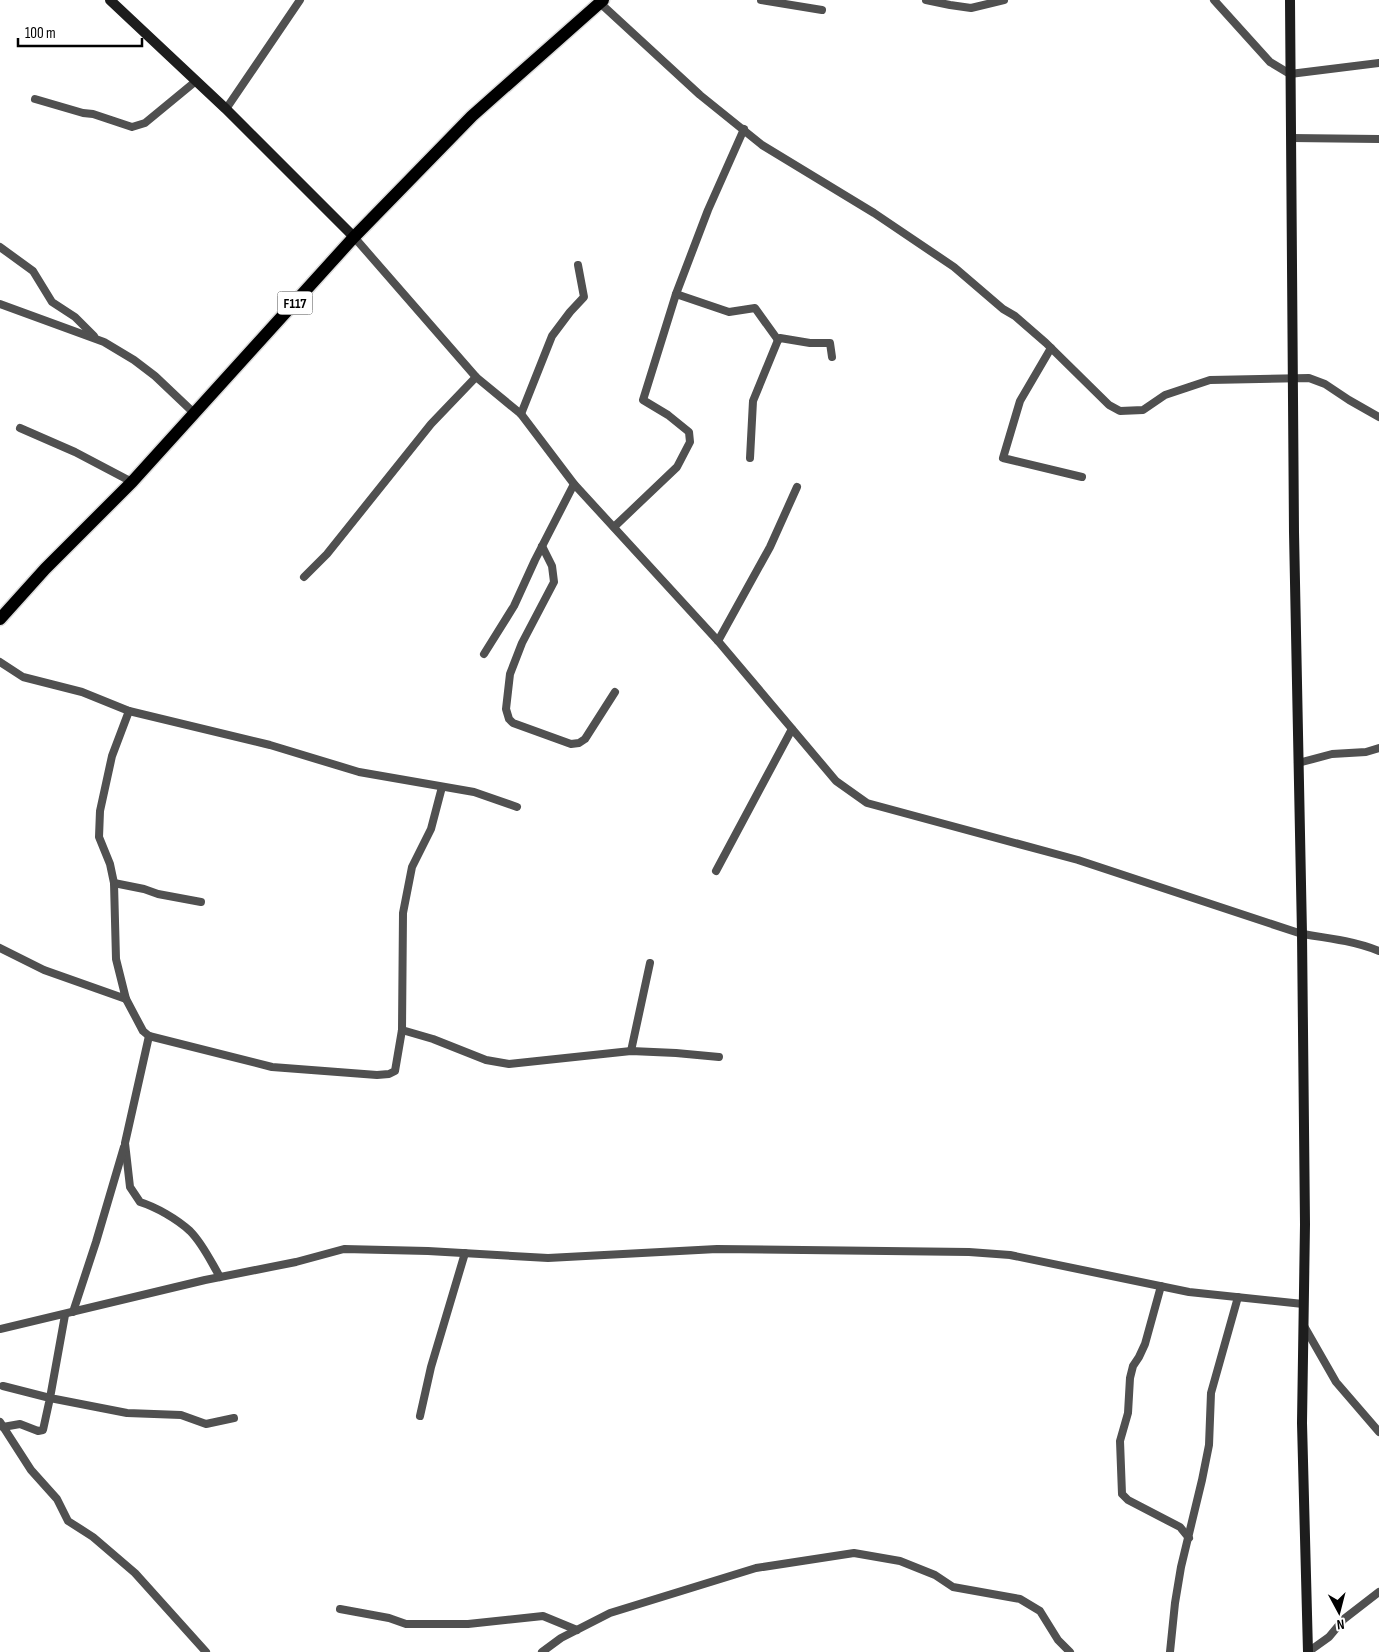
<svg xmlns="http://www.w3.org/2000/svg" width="1379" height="1652" font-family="'Sofia Sans Condensed',sans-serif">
  <rect width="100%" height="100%" fill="#fff"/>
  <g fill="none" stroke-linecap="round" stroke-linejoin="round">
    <defs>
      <polyline id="primary" points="0,619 45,569 132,482 354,237 472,116 603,0"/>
    </defs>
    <use href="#primary" stroke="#dbdbdb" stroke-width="15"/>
    <g stroke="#505050" stroke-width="8">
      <polyline points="761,0 822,10"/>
      <polyline points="926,0 950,5 971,8 1004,0"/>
      <polyline points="1214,0 1270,62 1290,74 1379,63"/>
      <polyline points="600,3 700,95 762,145 874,213 954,267 1003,309 1015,316 1046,343 1109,405 1120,411 1143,410 1165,395 1210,380 1309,378 1325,384 1349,400 1379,417"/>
      <polyline points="35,99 83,113 93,114 132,127 145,123 196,81"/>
      <polyline points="226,109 300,0"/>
      <polyline points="1291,138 1379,139"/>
      <path d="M354,237L476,377L521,414L574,484L718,641L836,781L867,803L1078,860L1302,934C1328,938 1354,941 1379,951"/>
      <polyline points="0,247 33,271 52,302 75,317 94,336"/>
      <polyline points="676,294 708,210 744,129"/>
      <polyline points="0,304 104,342 134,360 155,376 194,413"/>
      <polyline points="778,340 780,338 810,343 830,343 832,357"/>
      <polyline points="1051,348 1020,401 1003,458 1082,477"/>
      <polyline points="521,414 552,336 570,312 584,297 578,265"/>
      <polyline points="20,428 75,452 132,482"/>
      <polyline points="750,458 753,401 778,340"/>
      <polyline points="614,527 677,467 690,442 689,432 668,415 643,400 676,294 729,312 755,308 778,340"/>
      <polyline points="542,546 552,566 554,582 522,643 510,674 506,709 509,719 513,723 571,744 579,743 585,739 615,692"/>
      <polyline points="304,577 327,554 431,424 476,377"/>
      <polyline points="718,641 770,547 797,487"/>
      <polyline points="484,654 514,606 535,560 574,484"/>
      <polyline points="0,662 23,677 82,692 129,711 270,745 359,772 474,792 517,807"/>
      <polyline points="1298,763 1332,754 1366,752 1379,748"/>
      <polyline points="716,871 792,729"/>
      <polyline points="114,883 144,889 158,894 201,902"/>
      <polyline points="0,948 44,970 126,999 116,959 114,883 110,864 99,837 100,811 112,756 129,711"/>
      <polyline points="126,999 143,1031 149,1036 272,1067 377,1075 389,1074 395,1071 402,1030 403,913 412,867 431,829 442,787"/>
      <polyline points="402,1030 433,1039 486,1060 509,1064 631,1051 676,1053 719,1057"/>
      <path d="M149,1036L125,1143L130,1187L140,1202C156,1207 177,1219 190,1231C203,1244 211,1262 220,1277"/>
      <polyline points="631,1051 650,963"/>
      <polyline points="1161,1286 1145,1344 1139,1357 1133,1366 1130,1378 1128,1413 1120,1441 1122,1494 1128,1500 1180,1527 1189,1538"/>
      <polyline points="73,1312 96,1242 124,1147"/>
      <polyline points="65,1315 50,1398 127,1413 181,1415 206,1424 234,1418"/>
      <polyline points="1304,1326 1336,1382 1379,1432"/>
      <polyline points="0,1329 205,1280 296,1262 344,1249 428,1251 548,1258 717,1249 969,1252 1010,1255 1189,1292 1303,1304"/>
      <polyline points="3,1386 50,1398 43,1430 38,1431 20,1424 3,1427"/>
      <polyline points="420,1416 431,1367 465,1253"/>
      <polyline points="0,1422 31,1470 57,1499 68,1521 93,1537 135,1573 206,1652"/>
      <polyline points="340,1609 389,1618 406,1624 468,1624 543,1616 577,1630"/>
      <polyline points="542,1652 561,1638 610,1613 756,1568 854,1553 900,1561 935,1575 953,1587 1020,1599 1040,1611 1058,1640 1070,1652"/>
      <polyline points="1170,1652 1175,1603 1181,1567 1202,1480 1209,1445 1211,1393 1238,1297"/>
      <polyline points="1308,1652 1329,1637 1344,1619 1379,1592"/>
    </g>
    <g stroke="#1d1d1d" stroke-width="10">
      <polyline points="110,0 226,109 354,237"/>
      <polyline points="1290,0 1294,532 1302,934 1305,1224 1302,1423 1308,1652"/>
    </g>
    <use href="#primary" stroke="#000" stroke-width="12"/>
  </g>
  <g text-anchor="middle" stroke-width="5" stroke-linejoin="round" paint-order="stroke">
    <rect fill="#fff" stroke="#4c4c4c" stroke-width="1" x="277.5" y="291.5" width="35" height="23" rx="4"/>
    <g font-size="14" font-weight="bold" fill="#000">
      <text x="295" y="308">F117</text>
    </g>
  </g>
  <g transform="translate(1339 1612) rotate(173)" stroke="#ffffff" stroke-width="4" paint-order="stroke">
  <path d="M0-4L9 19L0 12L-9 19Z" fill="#000000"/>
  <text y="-8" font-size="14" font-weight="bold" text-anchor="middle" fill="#000000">N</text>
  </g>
  <path d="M18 38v8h124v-8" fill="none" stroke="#000000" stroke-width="2.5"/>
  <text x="25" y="38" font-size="15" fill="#000000" stroke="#ffffff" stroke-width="4" paint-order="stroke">100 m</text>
</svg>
